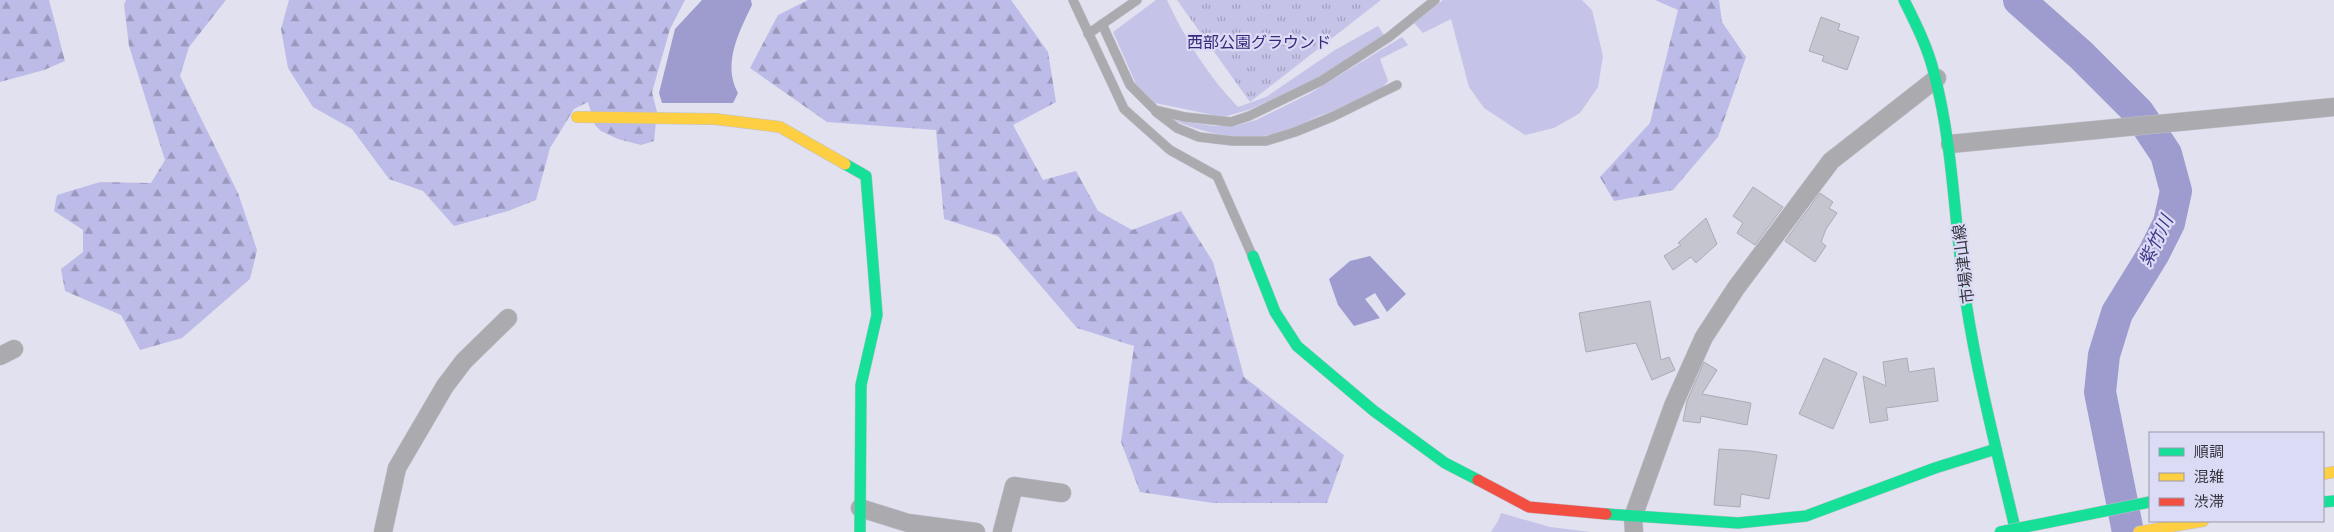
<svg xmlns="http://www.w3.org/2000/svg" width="2334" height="532" font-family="Roboto,'Noto Sans JP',sans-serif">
  <defs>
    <pattern id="forest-firs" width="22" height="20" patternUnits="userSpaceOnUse" patternTransform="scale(1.25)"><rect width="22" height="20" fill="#bdbbe8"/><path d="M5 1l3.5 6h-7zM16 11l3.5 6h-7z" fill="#9a99bd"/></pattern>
    <pattern id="park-tufts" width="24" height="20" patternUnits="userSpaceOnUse" patternTransform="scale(1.25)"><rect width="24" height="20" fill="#c5c4e8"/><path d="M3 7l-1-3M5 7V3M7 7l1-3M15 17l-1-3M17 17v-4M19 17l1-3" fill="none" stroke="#a1a0bd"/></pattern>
  </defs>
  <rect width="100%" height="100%" fill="#e1e1ef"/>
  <g fill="#c5c4e8">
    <path d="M1156,0H1167C1185,39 1208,76 1238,107L1266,97L1335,50L1378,26L1384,35L1314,81L1248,110L1223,117L1155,103L1136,84L1113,32Z"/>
    <polygon points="1443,0 1582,0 1592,10 1603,56 1598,87 1580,113 1554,128 1525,135 1484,108 1469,87 1451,19 1423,33 1414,23"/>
    <path d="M1402,37L1408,45L1380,59L1388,81C1380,92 1367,93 1356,100C1344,107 1334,111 1321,115C1310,119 1300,126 1290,130C1251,143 1210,136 1174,120L1214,126H1235L1256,120L1309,94Z"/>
    <polygon points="1501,513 1550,527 1591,532 1491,532 1498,521"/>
  </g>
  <g fill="url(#forest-firs)">
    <polygon points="0,0 49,0 65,61 44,70 0,82"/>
    <polygon points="126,0 226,0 189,47 180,76 238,193 257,250 250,279 182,338 140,350 121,315 65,291 61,269 83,252 83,230 54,211 57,195 100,182 151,183 165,160 129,46 124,5"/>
    <polygon points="289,0 685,0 670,29 652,92 657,112 654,141 641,145 618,139 601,131 595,125 588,102 574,109 550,148 536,200 508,211 454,226 423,191 389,179 352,129 313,107 288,68 281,29"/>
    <polygon points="808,0 1011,0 1048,52 1056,102 1013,125 1043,180 1076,171 1098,211 1132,230 1181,211 1213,262 1244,377 1344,455 1327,503 1213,503 1140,492 1121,442 1134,346 1077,328 998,236 944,219 936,130 827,122 750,68 778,15"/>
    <polygon points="1655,0 1719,0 1722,22 1746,57 1718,137 1673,190 1614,201 1600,177 1650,123 1678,10"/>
  </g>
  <polygon fill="url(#park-tufts)" points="1177,0 1381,0 1250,102"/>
  <g fill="#9e9ccf">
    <path d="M702,0H751L752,5C739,32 722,64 738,93L733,103H662L659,93L675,29Z"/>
    <polygon points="1370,256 1406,294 1387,312 1375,293 1365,299 1380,318 1354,326 1338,305 1329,279 1350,261"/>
  </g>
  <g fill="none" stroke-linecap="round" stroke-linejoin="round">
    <polyline stroke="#9e9ccf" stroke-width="32" points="2019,0 2081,55 2138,112 2166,154 2176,191 2169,223 2154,253 2117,313 2104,355 2100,392 2128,532"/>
  </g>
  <g fill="#c5c5d0" stroke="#ababb6">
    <polygon points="1821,17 1840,24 1838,30 1859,37 1847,70 1822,61 1824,56 1809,51"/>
    <polygon points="1753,187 1783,207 1755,245 1737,233 1743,223 1733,216"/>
    <polygon points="1820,193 1833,202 1829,208 1837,213 1826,229 1821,242 1826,246 1815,262 1785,241"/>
    <polygon points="1706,218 1717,244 1696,263 1691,257 1673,270 1664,256 1681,245 1678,243"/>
    <polygon points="1650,301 1661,360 1669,357 1675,370 1652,380 1636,343 1586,352 1579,313"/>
    <polygon points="1824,358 1857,373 1833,429 1799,414"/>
    <polygon points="1907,358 1909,372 1934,368 1938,401 1886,408 1888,420 1870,423 1863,376 1886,386 1883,362"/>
    <polygon points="1704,362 1717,370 1702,394 1751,403 1747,425 1701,416 1700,423 1683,421 1687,401"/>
    <polygon points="1719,449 1751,451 1777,455 1769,499 1741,494 1740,507 1714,505"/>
  </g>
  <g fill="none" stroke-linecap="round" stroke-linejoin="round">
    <defs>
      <g id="lane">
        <polyline points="1073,0 1124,109 1170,150 1217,176 1252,255"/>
        <polyline points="1102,24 1130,85 1155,110 1185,117 1231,122 1249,116 1321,81 1389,37 1435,0"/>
        <polyline points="1088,34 1137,0"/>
        <polyline points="1156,112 1177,128 1199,137 1233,141 1266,141 1295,132 1334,116 1397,85"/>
      </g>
      <g id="street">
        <polyline points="1950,144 2334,107"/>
        <polyline points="0,356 14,349"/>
        <polyline points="860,508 908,523 976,532"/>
        <polyline points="383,532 397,468 445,386 464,361 508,318"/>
        <polyline points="1002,532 1014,486 1062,493"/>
        <polyline points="1634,532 1633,517 1673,406 1704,337 1736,288 1831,161 1937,78"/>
      </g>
      <g id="fast">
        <path d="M1904,0C1916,24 1928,48 1934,73C1954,148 1954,226 1966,302C1978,380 1998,456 2016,532"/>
        <polyline points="845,164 866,176 877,315 861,385 860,532"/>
        <polyline points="1253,256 1275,312 1297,346 1374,411 1445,463 1478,480"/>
        <polyline points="2323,502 2334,501"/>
        <polyline points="1606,514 1738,523 1806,516 1935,468 1996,449"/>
      </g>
      <g id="slow">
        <polyline points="577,117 715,119 780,127 845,164"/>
        <polyline points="2323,474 2334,472"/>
        <polyline points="2139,532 2203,521"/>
      </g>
      <polyline id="jam" points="1478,480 1529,507 1606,514"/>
    </defs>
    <use href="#lane" stroke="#bfbfcb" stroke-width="10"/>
    <use href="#street" stroke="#bfbfcb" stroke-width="19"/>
    <use href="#fast" stroke="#bfbfcb" stroke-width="12"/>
    <use href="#slow" stroke="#bfbfcb" stroke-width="12"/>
    <use href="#jam" stroke="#bfbfcb" stroke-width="12"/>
    <use href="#lane" stroke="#ababaf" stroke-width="9"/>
    <use href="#street" stroke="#ababaf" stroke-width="18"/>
    <use href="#fast" stroke="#16e098" stroke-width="11"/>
    <use href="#slow" stroke="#ffcf43" stroke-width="11"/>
    <use href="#jam" stroke="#f24e42" stroke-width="11"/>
    <defs>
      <polyline id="fast-bridge" points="2000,532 2150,502"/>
    </defs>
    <use href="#fast-bridge" stroke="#bfbfcb" stroke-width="12" stroke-linecap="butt"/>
    <use href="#fast-bridge" stroke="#16e098" stroke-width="11"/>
  </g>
  <g text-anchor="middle" stroke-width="4.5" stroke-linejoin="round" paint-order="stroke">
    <g font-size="16" fill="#38297a" stroke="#dbdbf5">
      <text x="1259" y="48">西部公園グラウンド</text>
    </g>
    <g font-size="16" fill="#35353f" stroke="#dbdbf5">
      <text transform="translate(1963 264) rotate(-97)" y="6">市場津山線</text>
    </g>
    <g font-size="18" font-style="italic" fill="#423688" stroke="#dbdbf5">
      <text transform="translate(2156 241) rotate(-64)" y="6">紫竹川</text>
    </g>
  </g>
  <rect x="2149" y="432" width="175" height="90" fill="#dbdbf5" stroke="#9999ac"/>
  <rect x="2159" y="448" width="25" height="8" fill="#16e098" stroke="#9999ac"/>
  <text x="2194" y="457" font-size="15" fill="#35353f">順調</text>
  <rect x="2159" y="473" width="25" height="8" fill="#ffcf43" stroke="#9999ac"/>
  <text x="2194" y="482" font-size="15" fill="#35353f">混雑</text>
  <rect x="2159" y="498" width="25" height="8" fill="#f24e42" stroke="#9999ac"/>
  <text x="2194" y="507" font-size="15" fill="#35353f">渋滞</text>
</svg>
